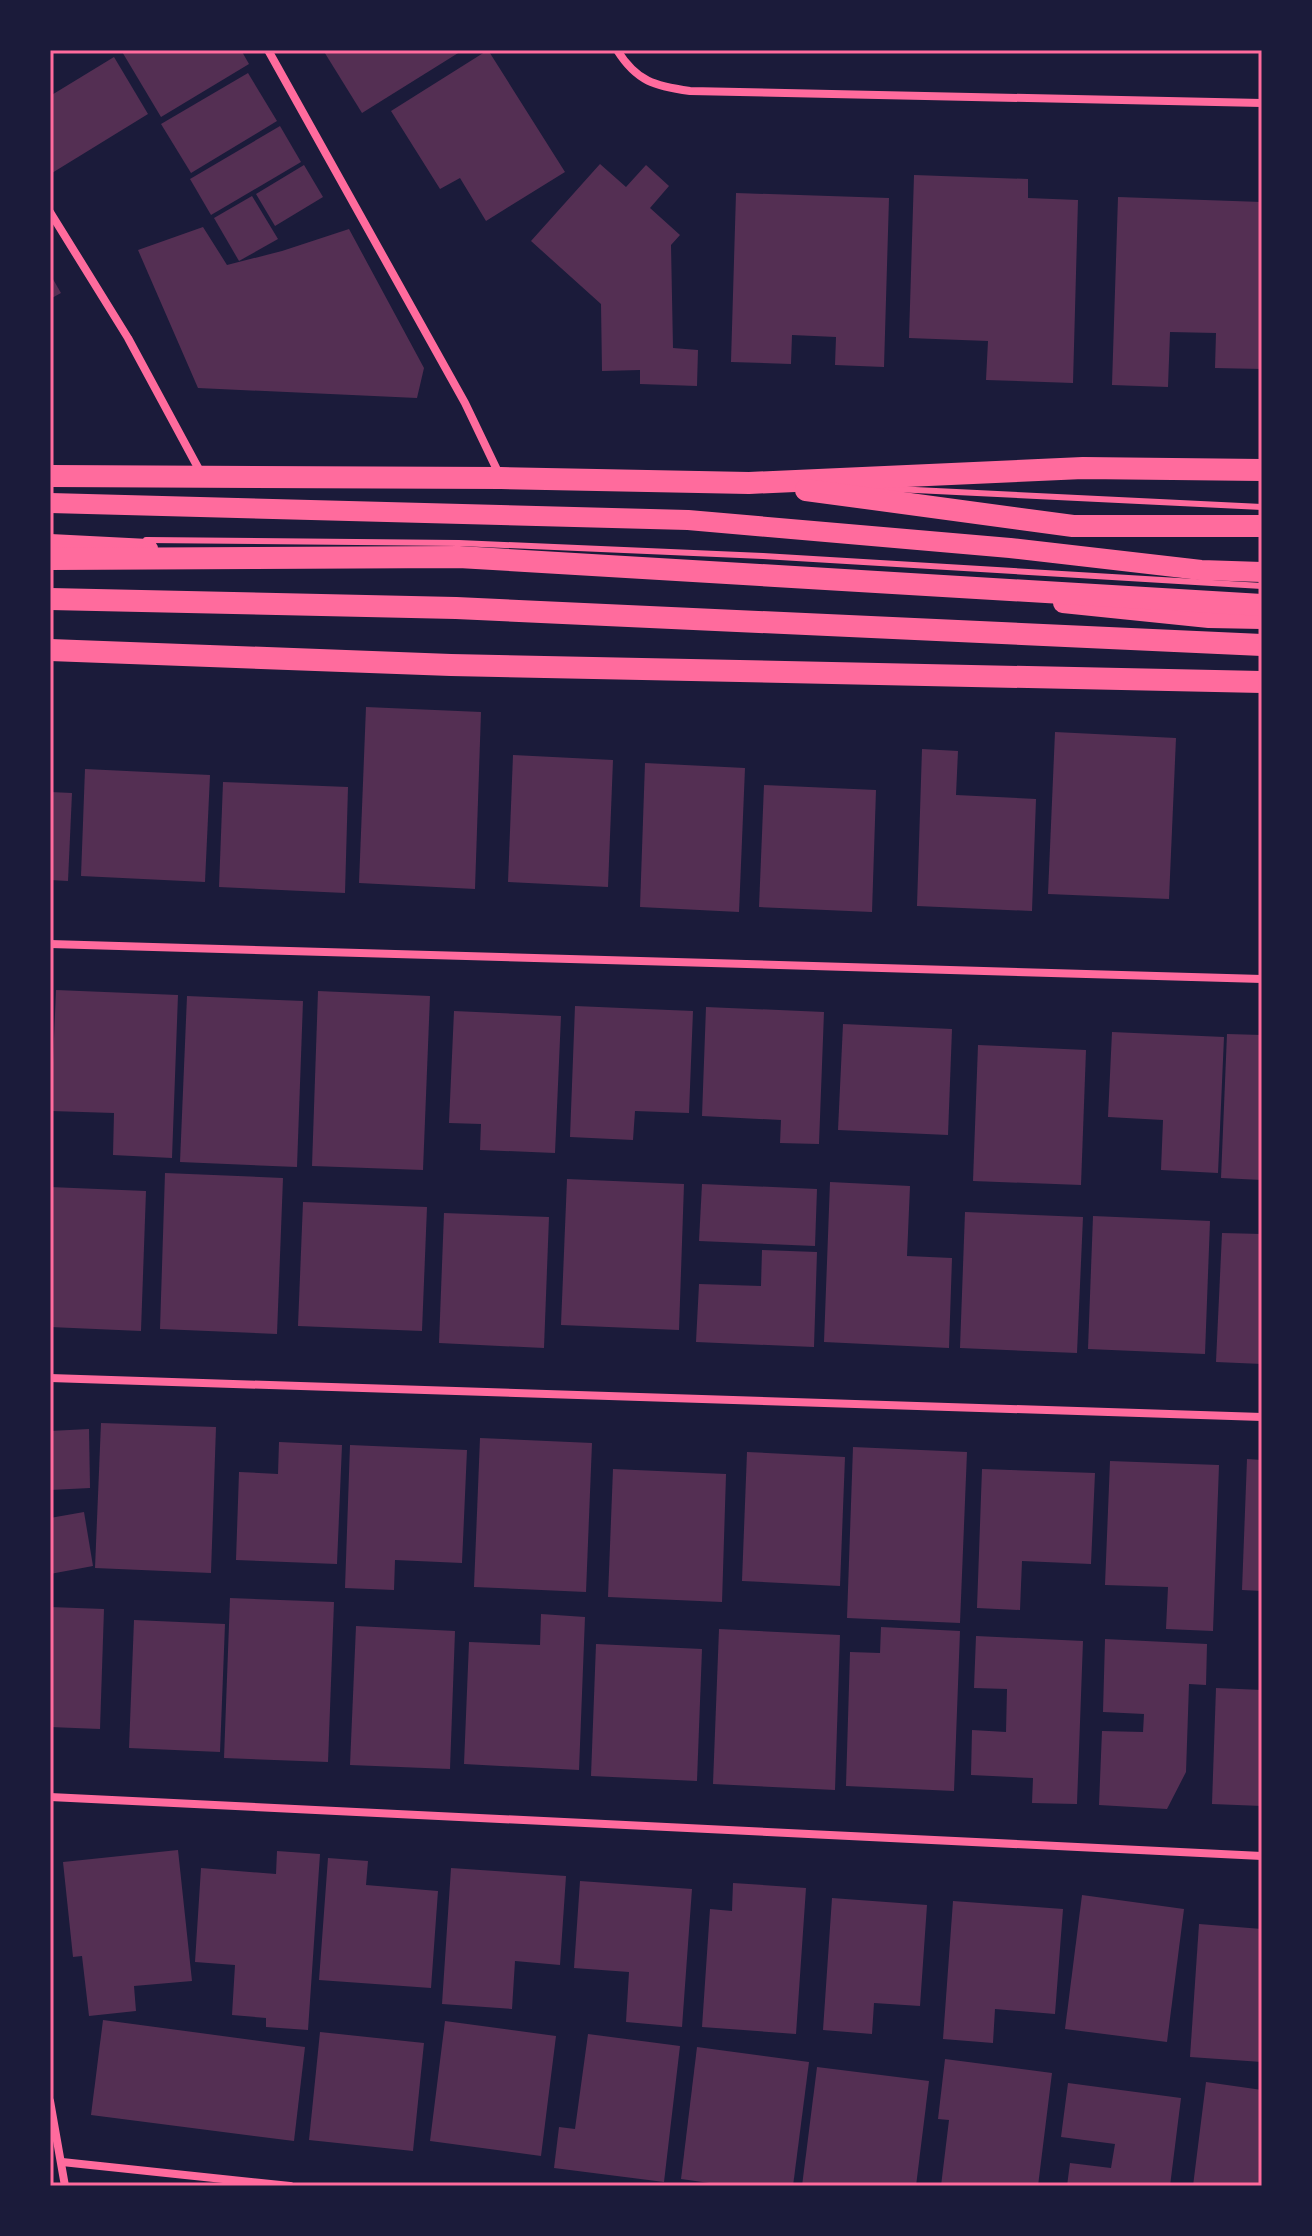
<svg xmlns="http://www.w3.org/2000/svg" width="1312" height="2236" font-family="Mulish,sans-serif">
  <rect width="100%" height="100%" fill="#1b1b3a"/>
  <g fill="#542f53">
    <polygon points="121,50 241,50 249,64 161,117"/>
    <polygon points="323,50 463,50 362,113"/>
    <polygon points="488,50 565,172 486,221 460,178 440,189 391,111"/>
    <polygon points="114,57 148,114 52,173 50,96"/>
    <polygon points="248,73 277,121 191,173 161,124"/>
    <polygon points="280,126 301,162 211,215 190,179"/>
    <polygon points="600,164 626,187 646,165 669,186 650,208 680,235 671,245 673,348 698,350 697,386 640,384 640,370 602,371 601,304 531,241"/>
    <polygon points="304,165 323,197 275,226 256,194"/>
    <polygon points="914,175 1028,179 1028,198 1078,200 1073,383 986,380 988,341 909,338"/>
    <polygon points="736,193 889,198 884,367 835,365 836,337 792,335 791,364 731,362"/>
    <polygon points="252,196 278,239 239,261 214,218"/>
    <polygon points="1118,197 1262,202 1262,369 1215,368 1216,333 1170,332 1168,387 1112,385"/>
    <polygon points="203,227 227,265 282,251 349,229 424,368 417,398 198,388 138,250"/>
    <polygon points="50,274 61,293 50,299"/>
    <polygon points="366,707 481,712 475,889 359,883"/>
    <polygon points="1055,732 1176,738 1169,899 1048,894"/>
    <polygon points="922,749 958,751 956,795 1036,799 1032,911 917,906"/>
    <polygon points="513,755 613,760 608,887 508,882"/>
    <polygon points="645,763 745,768 739,912 640,907"/>
    <polygon points="85,769 210,775 205,882 81,876"/>
    <polygon points="223,782 348,787 345,893 219,887"/>
    <polygon points="764,785 876,790 872,912 759,907"/>
    <polygon points="50,792 72,793 68,881 50,880"/>
    <polygon points="56,990 178,995 172,1158 113,1155 114,1113 51,1111"/>
    <polygon points="318,991 430,996 423,1170 312,1166"/>
    <polygon points="187,996 303,1001 297,1167 180,1162"/>
    <polygon points="575,1006 693,1011 689,1113 635,1111 633,1140 570,1137"/>
    <polygon points="706,1007 824,1012 819,1144 780,1143 781,1120 702,1116"/>
    <polygon points="454,1011 561,1016 555,1153 480,1150 481,1124 449,1123"/>
    <polygon points="843,1024 952,1029 948,1135 838,1130"/>
    <polygon points="1112,1032 1224,1037 1218,1173 1161,1170 1163,1120 1108,1117"/>
    <polygon points="1227,1034 1262,1035 1262,1180 1221,1178"/>
    <polygon points="978,1045 1086,1050 1081,1185 973,1181"/>
    <polygon points="165,1173 283,1178 277,1334 160,1329"/>
    <polygon points="567,1179 684,1184 679,1330 561,1325"/>
    <polygon points="830,1182 910,1186 907,1256 952,1258 949,1348 824,1342"/>
    <polygon points="702,1184 817,1189 815,1246 699,1241"/>
    <polygon points="50,1187 146,1191 141,1331 50,1327"/>
    <polygon points="303,1202 427,1207 422,1331 298,1326"/>
    <polygon points="965,1212 1083,1217 1077,1353 960,1348"/>
    <polygon points="444,1213 549,1217 544,1348 439,1343"/>
    <polygon points="1093,1216 1210,1221 1205,1354 1088,1349"/>
    <polygon points="1222,1233 1262,1234 1262,1364 1216,1362"/>
    <polygon points="762,1250 817,1252 814,1347 696,1342 699,1284 761,1286"/>
    <polygon points="101,1423 216,1427 211,1573 95,1568"/>
    <polygon points="89,1429 90,1488 50,1490 50,1431"/>
    <polygon points="480,1438 592,1443 586,1592 474,1587"/>
    <polygon points="279,1442 342,1445 337,1564 236,1560 239,1472 278,1474"/>
    <polygon points="350,1445 467,1450 462,1563 395,1560 394,1590 345,1588"/>
    <polygon points="853,1447 967,1452 960,1623 847,1618"/>
    <polygon points="747,1452 845,1457 840,1586 742,1581"/>
    <polygon points="1247,1459 1262,1460 1262,1591 1242,1590"/>
    <polygon points="1110,1461 1219,1465 1213,1631 1166,1629 1168,1587 1105,1585"/>
    <polygon points="613,1469 726,1474 722,1602 608,1597"/>
    <polygon points="982,1469 1095,1473 1091,1564 1022,1561 1020,1610 977,1608"/>
    <polygon points="84,1512 93,1566 50,1574 50,1518"/>
    <polygon points="230,1598 334,1602 328,1762 224,1758"/>
    <polygon points="50,1607 104,1609 100,1729 50,1727"/>
    <polygon points="541,1614 585,1617 579,1770 464,1764 469,1642 540,1645"/>
    <polygon points="134,1620 225,1624 220,1752 129,1748"/>
    <polygon points="356,1626 455,1631 450,1769 350,1765"/>
    <polygon points="881,1627 960,1631 954,1791 846,1786 850,1652 880,1653"/>
    <polygon points="719,1629 840,1635 835,1790 713,1784"/>
    <polygon points="976,1636 1083,1641 1077,1804 1032,1803 1033,1778 971,1775 972,1730 1006,1732 1007,1689 974,1688"/>
    <polygon points="1105,1639 1207,1644 1206,1685 1189,1684 1186,1772 1167,1809 1099,1805 1102,1731 1143,1732 1144,1714 1103,1712"/>
    <polygon points="596,1644 702,1649 697,1781 591,1776"/>
    <polygon points="1216,1688 1262,1690 1262,1806 1212,1804"/>
    <polygon points="178,1850 192,1981 134,1986 136,2011 89,2016 82,1956 73,1957 63,1862"/>
    <polygon points="277,1851 320,1854 308,2030 266,2027 266,2018 232,2015 235,1965 195,1962 201,1868 276,1874"/>
    <polygon points="328,1858 368,1861 366,1885 438,1891 431,1988 319,1980"/>
    <polygon points="451,1868 566,1876 560,1965 515,1961 512,2009 442,2004"/>
    <polygon points="580,1881 692,1889 682,2027 626,2022 629,1972 574,1968"/>
    <polygon points="733,1883 806,1888 796,2034 702,2027 710,1909 732,1911"/>
    <polygon points="1082,1895 1184,1909 1167,2042 1065,2029"/>
    <polygon points="832,1898 927,1905 920,2006 874,2003 872,2034 823,2030"/>
    <polygon points="953,1901 1063,1909 1055,2014 995,2009 993,2043 943,2039"/>
    <polygon points="1199,1924 1262,1929 1262,2062 1190,2057"/>
    <polygon points="103,2020 305,2047 294,2141 91,2115"/>
    <polygon points="445,2021 556,2036 541,2156 430,2141"/>
    <polygon points="320,2032 424,2043 413,2151 309,2140"/>
    <polygon points="588,2034 680,2046 664,2182 554,2168 559,2127 575,2129"/>
    <polygon points="697,2047 809,2062 793,2186 731,2186 681,2179"/>
    <polygon points="945,2059 1052,2073 1038,2186 941,2186 949,2120 938,2119"/>
    <polygon points="817,2067 929,2081 916,2186 802,2186"/>
    <polygon points="1206,2082 1262,2090 1262,2186 1193,2186"/>
    <polygon points="1068,2083 1181,2098 1170,2186 1067,2186 1070,2163 1111,2168 1115,2144 1061,2137"/>
  </g>
  <g fill="none" stroke-linecap="round" stroke-linejoin="round">
    <g stroke="#ff6b9d" stroke-width="6">
      <polyline points="874,488 1262,507"/>
      <polyline points="146,540 459,543 763,556 1262,586"/>
    </g>
    <g stroke="#ff6b9d" stroke-width="8">
      <polyline points="268,50 465,403 499,474"/>
      <path d="M617,50C637,82 655,86 690,91L1262,103"/>
      <polyline points="50,212 128,338 202,475"/>
      <polyline points="50,944 1262,979"/>
      <polyline points="50,1378 1262,1417"/>
      <polyline points="50,1797 1262,1856"/>
      <polyline points="50,2101 65,2186"/>
      <polyline points="62,2162 290,2186"/>
    </g>
    <g stroke="#ff6b9d" stroke-width="20">
      <polyline points="50,503 688,520 1010,548 1201,570 1262,572"/>
      <polyline points="50,544 148,549"/>
      <polyline points="1063,603 1209,618 1262,619"/>
    </g>
    <g stroke="#ff6b9d" stroke-width="22">
      <polyline points="50,476 501,478 749,483 1083,468 1262,470"/>
      <polyline points="806,490 1073,526 1262,526"/>
      <polyline points="50,559 459,557 1262,605"/>
      <polyline points="50,599 456,608 1262,645"/>
      <polyline points="50,650 451,665 1262,682"/>
    </g>
  </g>
  <rect width="1312" height="2236" fill="none" stroke="#1b1b3a" stroke-width="104"/>
  <rect x="52" y="52" width="1208" height="2132" fill="none" stroke="#ff6b9d" stroke-width="3"/>
</svg>
